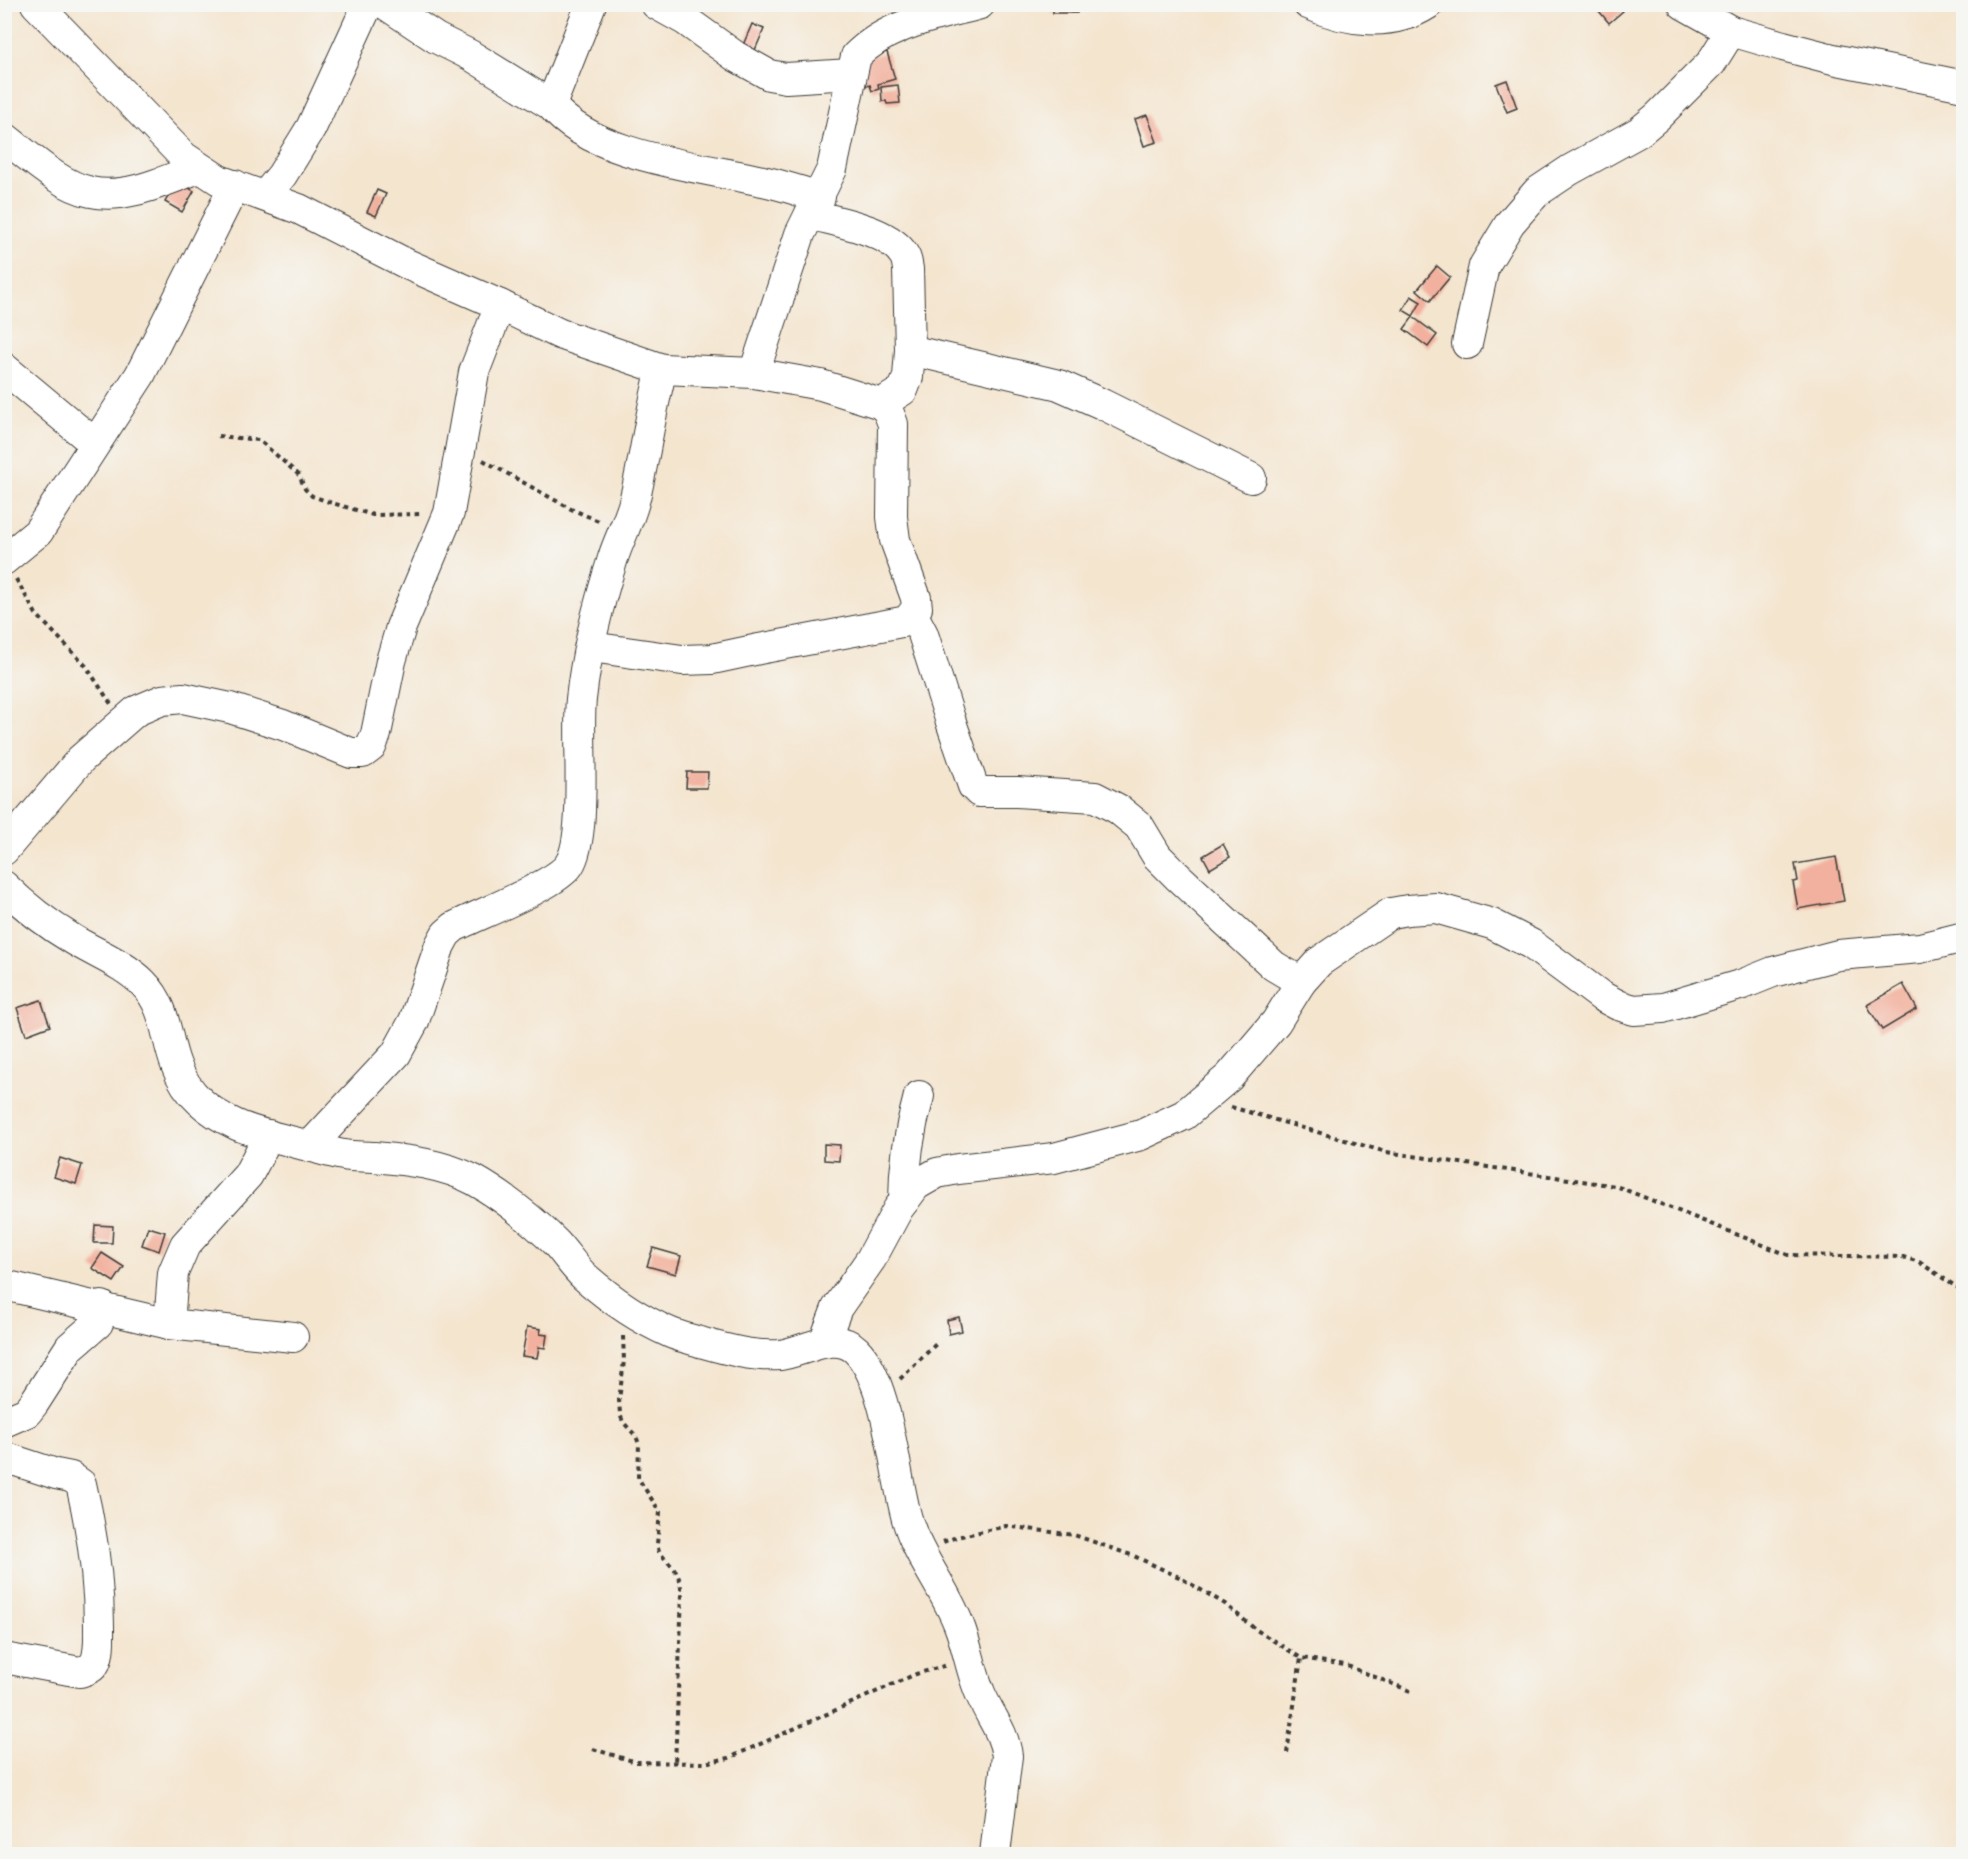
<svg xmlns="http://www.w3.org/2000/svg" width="1968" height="1859" font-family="'IM FELL Double Pica',serif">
  <rect width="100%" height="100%" fill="#f6f6f2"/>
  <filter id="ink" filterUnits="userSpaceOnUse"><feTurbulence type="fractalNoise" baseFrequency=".0167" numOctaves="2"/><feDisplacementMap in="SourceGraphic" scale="12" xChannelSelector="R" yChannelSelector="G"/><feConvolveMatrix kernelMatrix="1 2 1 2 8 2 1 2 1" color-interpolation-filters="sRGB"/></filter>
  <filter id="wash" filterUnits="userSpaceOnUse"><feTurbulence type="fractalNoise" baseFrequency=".008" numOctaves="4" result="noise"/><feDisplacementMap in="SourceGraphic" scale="24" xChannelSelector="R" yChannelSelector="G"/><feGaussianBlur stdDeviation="1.35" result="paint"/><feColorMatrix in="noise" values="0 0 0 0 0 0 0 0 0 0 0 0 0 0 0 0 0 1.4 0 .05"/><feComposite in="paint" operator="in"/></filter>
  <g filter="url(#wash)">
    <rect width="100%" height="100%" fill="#f4e5cf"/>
    <g id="blocks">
      <g fill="#f2b19e">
        <rect x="1053" y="4" width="24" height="9"/>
        <polygon points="1594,5 1617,5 1623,11 1609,23"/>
        <polygon points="752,24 764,29 755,50 743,45"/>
        <polygon points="887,52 895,79 878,84 879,89 872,91 870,85 867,86 861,66 867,58"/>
        <polygon points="1507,80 1517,108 1507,112 1496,84"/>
        <polygon points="898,85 900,103 887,104 886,101 882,101 881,87"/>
        <polygon points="1147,115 1157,142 1144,146 1135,119"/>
        <polygon points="177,181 194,191 182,212 165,202"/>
        <polygon points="377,190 386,194 376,216 367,212"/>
        <polygon points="1437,266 1450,277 1430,301 1417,290"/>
        <polygon points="1411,296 1421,302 1413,316 1403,310"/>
        <polygon points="1413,317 1437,335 1428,347 1404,329"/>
        <polygon points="687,772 708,772 707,788 686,788"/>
        <polygon points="1223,844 1230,857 1210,869 1203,856"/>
        <polygon points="1836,857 1844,901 1798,909 1793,882 1798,881 1795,864"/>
        <polygon points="1903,984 1917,1009 1882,1030 1867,1005"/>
        <polygon points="41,1000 50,1026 26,1035 17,1008"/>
        <polygon points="824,1144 840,1145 839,1161 824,1160"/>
        <polygon points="60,1158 82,1165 76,1184 54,1177"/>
        <polygon points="95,1225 113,1226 112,1243 94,1243"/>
        <polygon points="148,1227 165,1232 159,1251 142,1245"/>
        <polygon points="653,1248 681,1256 676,1274 647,1266"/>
        <polygon points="102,1253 124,1267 114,1282 92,1268"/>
        <polygon points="959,1317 962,1331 949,1334 947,1320"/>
        <polygon points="527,1327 541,1329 540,1334 547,1335 545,1348 539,1347 537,1358 522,1356"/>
      </g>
    </g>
  </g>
  <g filter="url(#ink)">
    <use href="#blocks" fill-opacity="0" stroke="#3c3a37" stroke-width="1.5"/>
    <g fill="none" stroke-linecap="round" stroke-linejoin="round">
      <defs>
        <g id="minor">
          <polyline points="36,4 184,157 219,180 299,209 409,265 500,305 560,334 662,369 754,373 787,379 821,385 881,404 888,411 893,424 892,517 895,540 916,598 917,608 907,621 759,649 712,659 682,660 591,647"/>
          <path d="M385,4L436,38L470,55L551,105C593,158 704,167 767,182C785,186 802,192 820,197"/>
          <polyline points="656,4 685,20 735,56 769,75 786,78 851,74"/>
          <path d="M1308,4C1346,21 1391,28 1428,4"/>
          <polyline points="1683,4 1731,31 1783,46 1833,59 1964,86"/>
          <polyline points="551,105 591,4"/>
          <path d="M4,137C29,156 60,186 91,192C126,200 166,180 199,168"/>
          <polyline points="265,196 282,175 311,128 368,4"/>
          <path d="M810,214C837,222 889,230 904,255C907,259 907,264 908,269L910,350L908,377L903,390L881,404"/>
          <polyline points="1467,344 1484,266 1510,223 1537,192 1570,170 1639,132 1657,117 1711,63 1731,31"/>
          <polyline points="910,350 1059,385 1102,404 1251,478"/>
          <polyline points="4,368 94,443"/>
          <path d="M754,373L800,234L832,169L856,56C888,23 937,16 980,4"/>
          <polyline points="4,560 38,532 140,375 235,185"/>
          <polyline points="913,615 923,634 950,719 973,786 979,792 1017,792 1095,797 1118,809 1139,826 1157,856 1177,876 1274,966 1301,982"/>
          <polyline points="4,850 81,759 136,711 162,700 183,698 230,708 283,725 351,753 363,753 371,747 376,734 391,661 401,627 449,513 474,372 500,305"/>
          <path d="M4,886C25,907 49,925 74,940C97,954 124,964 143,983C167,1007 165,1037 176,1065C187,1095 209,1112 237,1125C260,1135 285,1139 308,1146C320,1149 332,1153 344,1155C354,1157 364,1156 374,1157C408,1160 443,1164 474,1180C501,1195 534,1221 556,1243C566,1254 574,1267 585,1277C610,1299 641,1320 671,1333C680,1337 691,1339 700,1342C725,1349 752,1357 780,1355C804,1352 835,1330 856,1350C889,1383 894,1474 907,1519C918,1557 945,1588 959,1625C968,1648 971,1673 981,1695C990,1716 1004,1732 1007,1756L995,1854"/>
          <path d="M310,1146L396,1054L414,1021L440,945L446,934L454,927C479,914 556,885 569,865C588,836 577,738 581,699C586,653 599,602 613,558C619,539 629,521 634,502C645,458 650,413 662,369"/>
          <path d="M904,1201C904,1165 909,1131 919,1096"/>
          <polyline points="4,1285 169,1324 293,1337"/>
          <polyline points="169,1324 173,1273 185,1245 248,1175 269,1135"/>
          <polyline points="824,1342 837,1308 871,1259 898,1209 916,1185 937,1173 958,1169 1054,1158 1141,1135 1184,1115 1229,1077 1276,1022 1301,982 1319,962 1391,913 1408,910 1436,908 1492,924 1531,944 1601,996 1618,1005 1634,1010 1663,1008 1743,984 1773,972 1838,955 1920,948 1964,937"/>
          <polyline points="4,1422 27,1412 34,1403 70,1347 98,1323 102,1306"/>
          <path d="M4,1457L56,1474L71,1477L81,1484C92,1531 99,1577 99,1626C99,1637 100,1653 95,1663C92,1669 86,1670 80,1672L4,1658"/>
        </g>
      </defs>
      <use href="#minor" stroke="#3c3a37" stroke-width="32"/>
      <g stroke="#3c3a37" stroke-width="4" stroke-dasharray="4.5 4.5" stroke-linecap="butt">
        <polyline points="218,436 259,440 299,475 305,489 312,496 329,502 373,515 421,514"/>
        <polyline points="483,460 571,509 601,522"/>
        <polyline points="16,579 36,614 86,666 111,704"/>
        <polyline points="1231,1107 1386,1152 1616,1186 1788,1255 1903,1257 1919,1262 1964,1292"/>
        <polyline points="623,1336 624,1361 619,1400 620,1414 623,1422 636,1436 639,1444 638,1478 660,1512 657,1544 659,1552 676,1571 680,1581 682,1595 675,1764"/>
        <polyline points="900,1379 937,1343"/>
        <polyline points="943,1542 957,1537 1006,1526 1074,1535 1134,1556 1179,1577 1225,1604 1255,1629 1301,1658 1345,1665 1413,1692"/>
        <polyline points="593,1749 636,1762 704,1763 729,1758 916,1674 947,1665"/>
        <polyline points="1287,1753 1301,1658"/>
      </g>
      <use href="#minor" stroke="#fff" stroke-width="30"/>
    </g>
  </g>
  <rect width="1968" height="1859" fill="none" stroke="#f6f6f2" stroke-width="24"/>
</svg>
